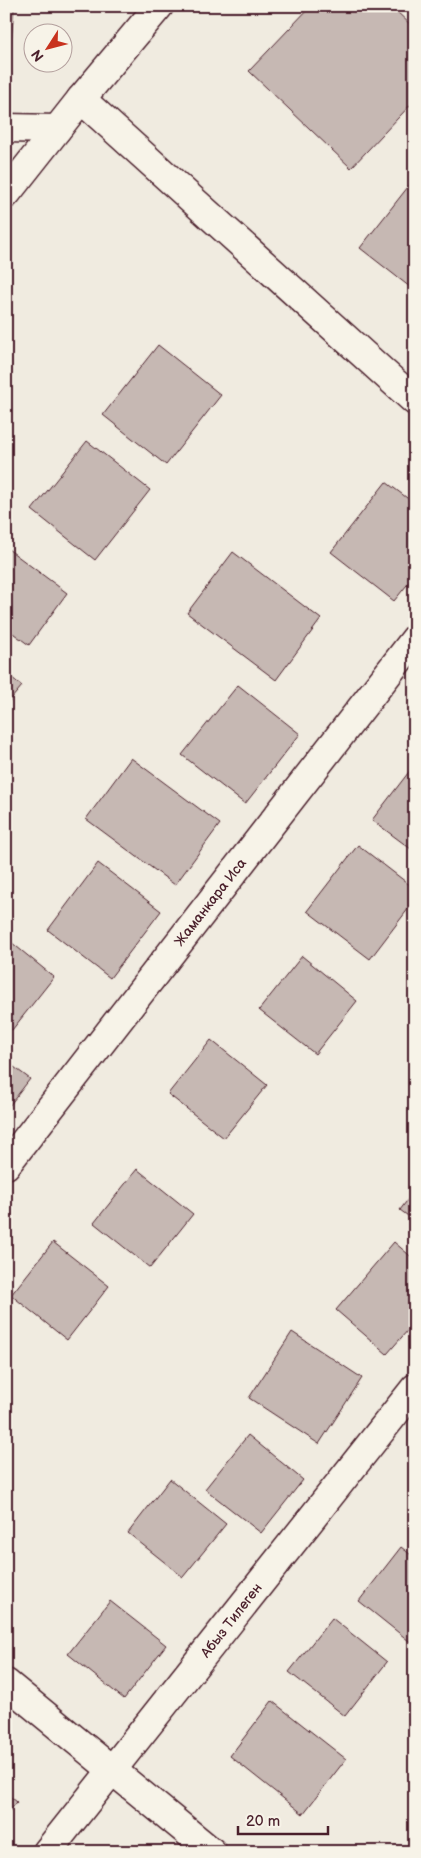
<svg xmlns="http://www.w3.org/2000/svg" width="421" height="1858" font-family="'Balsamiq Sans',sans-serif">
  <rect width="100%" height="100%" fill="#f0ebe0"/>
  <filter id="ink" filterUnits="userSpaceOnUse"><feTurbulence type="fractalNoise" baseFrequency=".02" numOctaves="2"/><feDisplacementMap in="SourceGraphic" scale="10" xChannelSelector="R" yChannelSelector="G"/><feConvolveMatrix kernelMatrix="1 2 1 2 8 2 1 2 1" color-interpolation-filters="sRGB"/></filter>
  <g filter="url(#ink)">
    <g fill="#c6b8b3" stroke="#4a1f2b">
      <polygon points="6,6 14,6 9,68 6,68"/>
      <polygon points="311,6 391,6 415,29 415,100 351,168 249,71"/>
      <polygon points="415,178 415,291 360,248"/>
      <polygon points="158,345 221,395 166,465 103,415"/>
      <polygon points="87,441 150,490 95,560 32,510"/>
      <polygon points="386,482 415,504 415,575 394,601 331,552"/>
      <polygon points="8,549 67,593 29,645 6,628 6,552"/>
      <polygon points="233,552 321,619 276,680 187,613"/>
      <polygon points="6,673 22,686 6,705"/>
      <polygon points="238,685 300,734 245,804 182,755"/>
      <polygon points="131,758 220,824 175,885 86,819"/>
      <polygon points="415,764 415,852 372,820"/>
      <polygon points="358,845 415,889 415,900 370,959 307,911"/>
      <polygon points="98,863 161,911 110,978 48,930"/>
      <polygon points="6,938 54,977 12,1030 6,1026"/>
      <polygon points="302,956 357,1001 315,1054 259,1010"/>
      <polygon points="211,1040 267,1085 224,1138 168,1094"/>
      <polygon points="6,1061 30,1079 6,1110"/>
      <polygon points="137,1169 193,1214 150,1268 94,1223"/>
      <polygon points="415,1190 415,1221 400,1210"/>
      <polygon points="53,1242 109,1286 67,1340 11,1295"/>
      <polygon points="394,1242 415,1260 415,1322 387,1354 336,1310"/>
      <polygon points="292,1332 362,1378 319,1444 249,1398"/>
      <polygon points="248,1435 303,1480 261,1533 205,1489"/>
      <polygon points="170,1479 226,1524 183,1577 128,1533"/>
      <polygon points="401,1547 415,1558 414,1645 359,1601"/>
      <polygon points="110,1601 166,1645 124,1699 68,1654"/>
      <polygon points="332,1618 387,1662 345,1716 289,1672"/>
      <polygon points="272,1701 346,1759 303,1814 230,1756"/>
      <polygon points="6,1793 17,1802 6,1815"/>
    </g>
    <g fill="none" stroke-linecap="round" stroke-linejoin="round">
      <defs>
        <g id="minor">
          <polyline points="81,99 415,401"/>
          <polyline points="6,1165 415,639"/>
          <polyline points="6,1683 212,1852"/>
          <polyline points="47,1852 415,1388"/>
        </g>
        <polyline id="tertiary" points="6,128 57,129"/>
        <polyline id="secondary" points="6,194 81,99 159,6"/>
      </defs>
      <use href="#minor" stroke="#4a1f2b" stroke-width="31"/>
      <use href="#tertiary" stroke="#4a1f2b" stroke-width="31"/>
      <use href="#secondary" stroke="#4a1f2b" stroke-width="31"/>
      <use href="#minor" stroke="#f7f3e8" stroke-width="28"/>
      <use href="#tertiary" stroke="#f7f3e8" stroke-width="28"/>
      <use href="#secondary" stroke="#f7f3e8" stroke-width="28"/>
    </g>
  </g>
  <g text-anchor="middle" stroke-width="5" stroke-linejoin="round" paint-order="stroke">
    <g font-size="14" fill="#4a1f2b" stroke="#f7f3e8">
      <text transform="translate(210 902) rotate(-52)" y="5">Жаманкара Иса</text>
      <text transform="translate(231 1620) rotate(-52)" y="5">Абыз Тилеген</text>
    </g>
  </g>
  <rect width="421" height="1858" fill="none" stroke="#f7f3e8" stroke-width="25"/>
  <rect x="12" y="12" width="396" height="1833" fill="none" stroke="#4a1f2b" stroke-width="2" filter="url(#ink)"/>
  <g transform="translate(48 48) rotate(234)"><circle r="24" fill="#f7f3e8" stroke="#b29e9c"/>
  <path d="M0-4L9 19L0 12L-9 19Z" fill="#c8321e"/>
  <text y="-8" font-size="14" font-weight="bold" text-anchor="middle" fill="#4a1f2b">N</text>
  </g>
  <path d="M238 1826v8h90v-8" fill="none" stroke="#4a1f2b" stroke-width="2.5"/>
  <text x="246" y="1826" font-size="15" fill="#4a1f2b" stroke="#f7f3e8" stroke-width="4" paint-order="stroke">20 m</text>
</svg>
